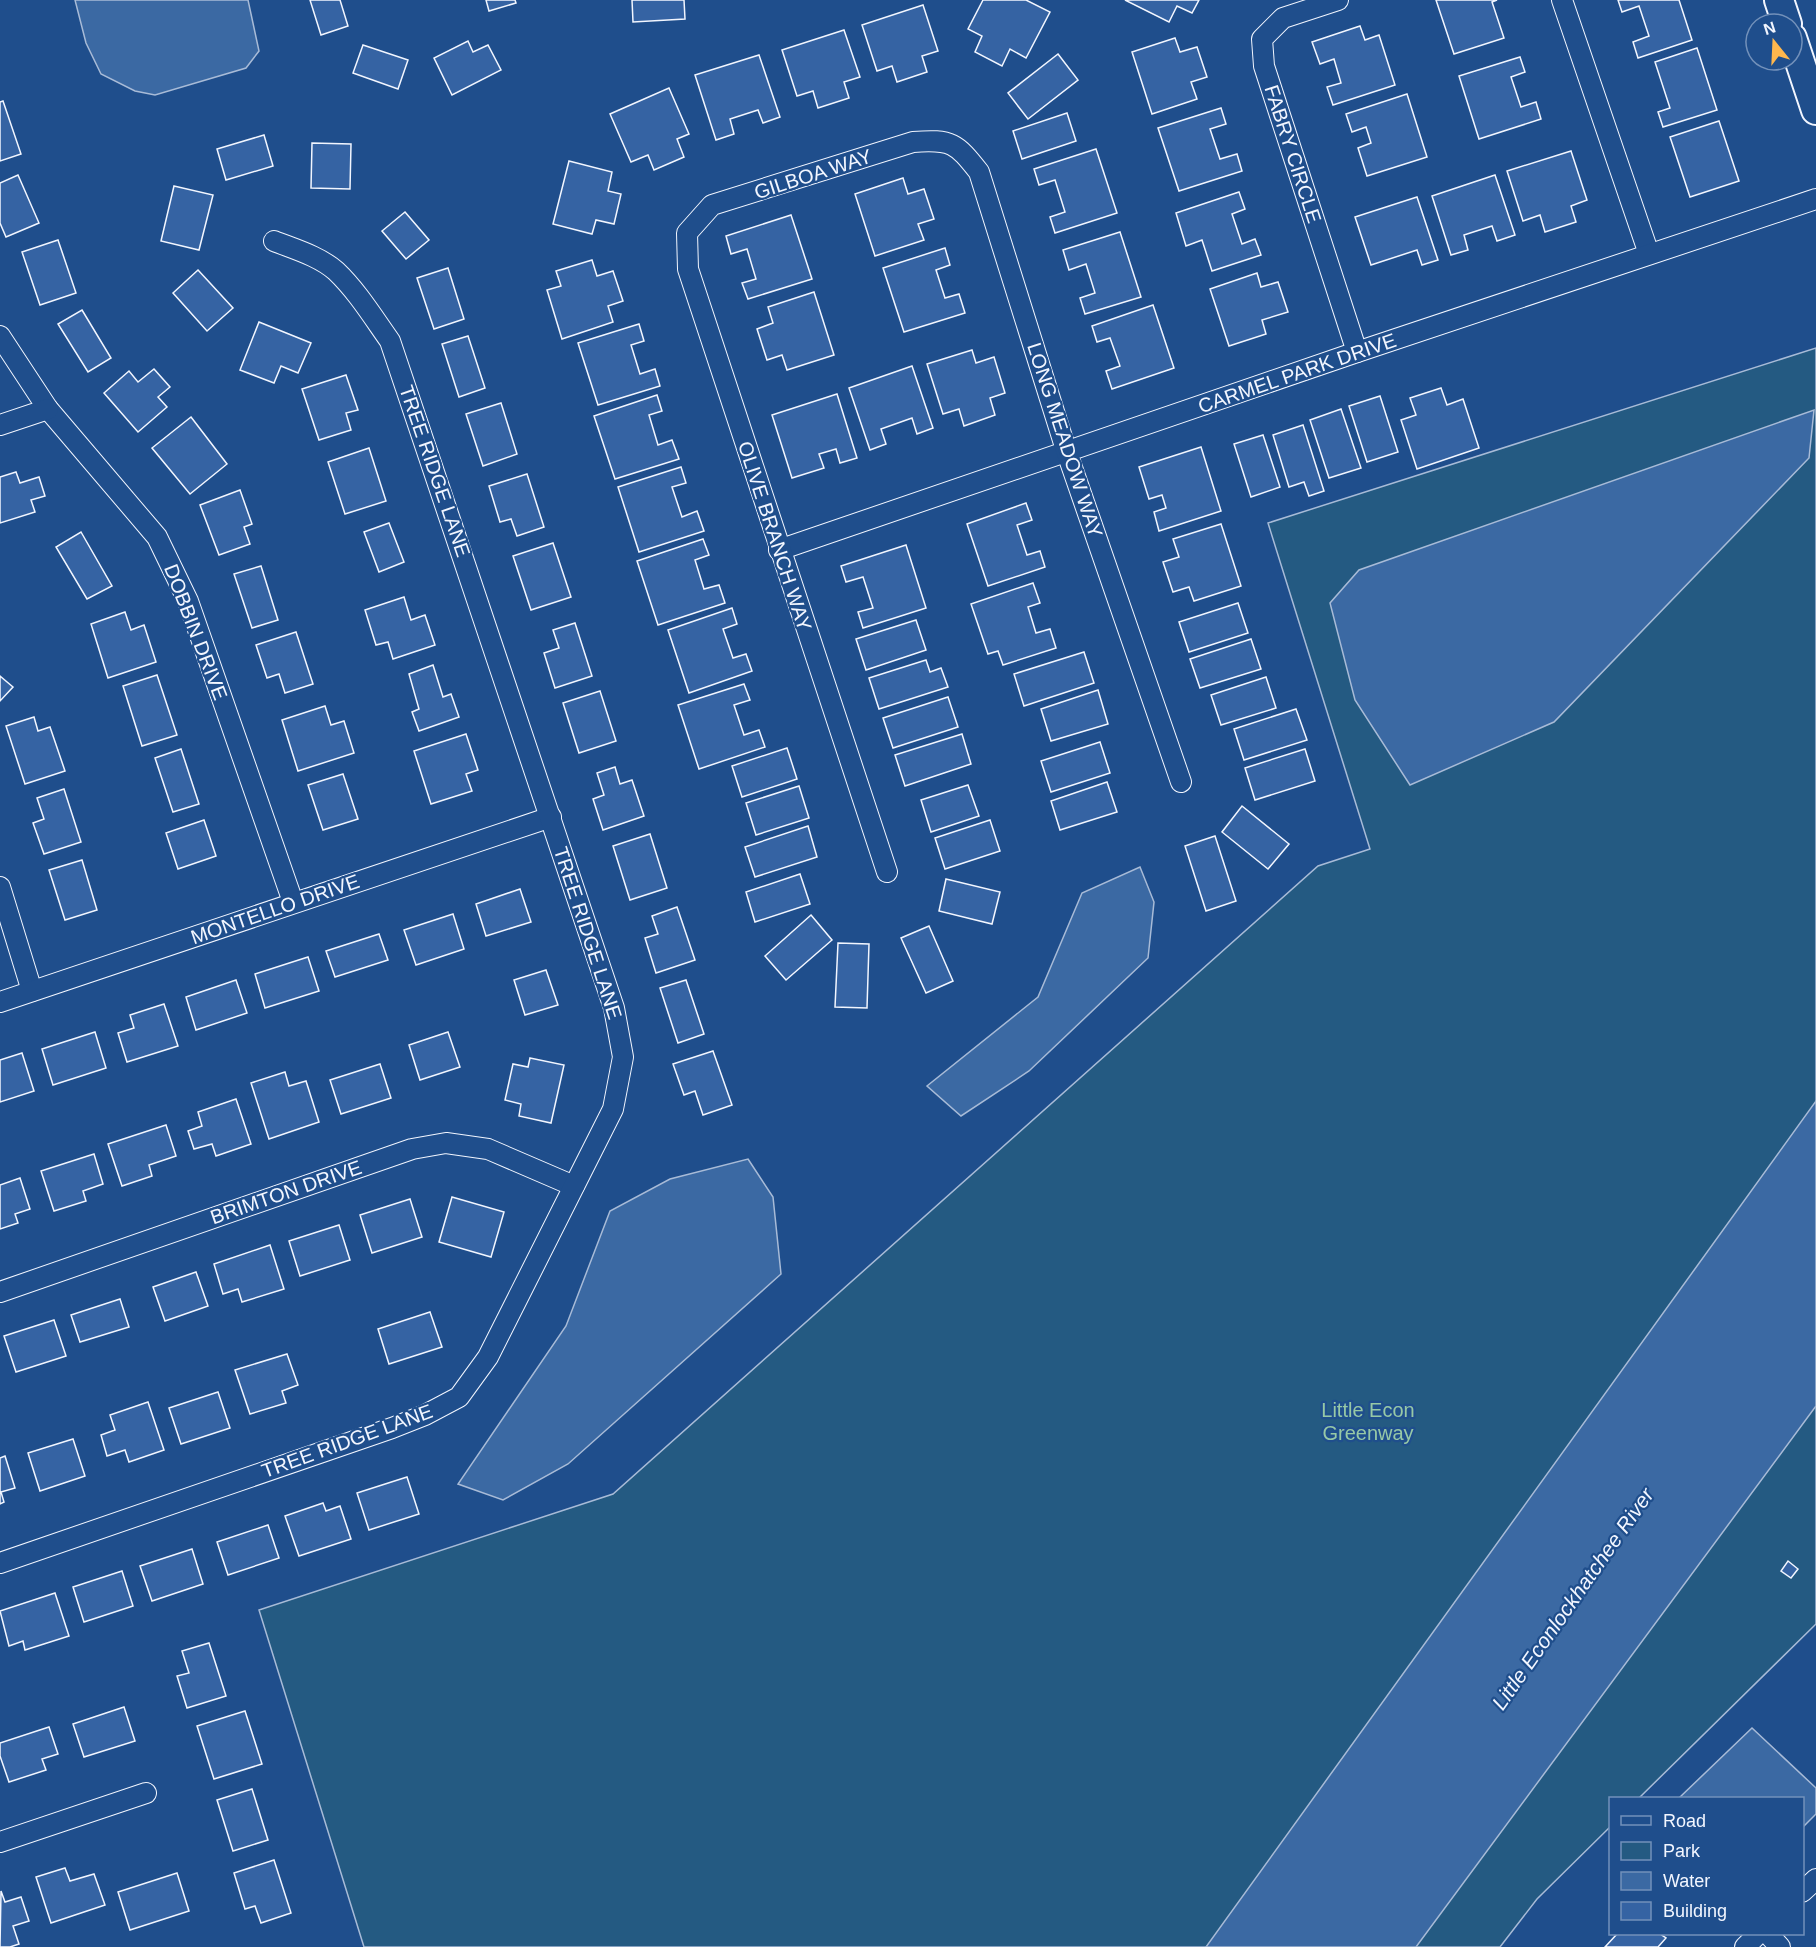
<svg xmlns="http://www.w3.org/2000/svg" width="1816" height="1947" font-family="Helvetica,sans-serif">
  <rect width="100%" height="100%" fill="#1f4e8c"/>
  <polygon fill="#245a82" stroke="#a8bbd7" stroke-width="1.5" points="1816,348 1816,1624 1639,1798 1610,1798 1610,1827 1537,1899 1500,1947 364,1947 259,1610 613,1494 1318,866 1370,849 1268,523"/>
  <g fill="#3b69a3" stroke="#a8bbd7" stroke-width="1.5">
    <polygon points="75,0 248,0 259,51 246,68 155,95 135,91 101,74 86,43"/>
    <polygon points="1814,410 1809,458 1554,722 1410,785 1355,700 1330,603 1359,570"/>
    <polygon points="1140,867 1154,902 1148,958 1029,1071 961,1116 927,1086 1038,997 1082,893"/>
    <polygon points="1816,1101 1816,1406 1416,1947 1206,1947"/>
    <polygon points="748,1159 773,1197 781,1274 568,1464 503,1500 458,1484 566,1326 610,1211 670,1179"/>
    <polygon points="1752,1728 1816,1788 1816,1814 1803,1827 1802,1798 1679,1798"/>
  </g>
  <g fill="#3563a3" stroke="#f2f6ff" stroke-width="1.5">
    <polygon points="310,0 340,0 348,26 321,35"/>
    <polygon points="486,0 515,0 516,3 489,11"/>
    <polygon points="632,0 684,0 685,19 633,22"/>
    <polygon points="983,0 1026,0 1050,12 1026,58 1010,49 1002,66 975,52 982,36 968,29"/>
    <polygon points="1125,0 1199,0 1192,13 1177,6 1169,22"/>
    <polygon points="1436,0 1497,0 1492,2 1504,38 1454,54"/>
    <polygon points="1618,0 1679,0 1692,40 1638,58 1633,42 1649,36 1639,6 1622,12"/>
    <polygon points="923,5 938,51 922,56 927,72 897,82 892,66 877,71 862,25"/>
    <polygon points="1360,26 1365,40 1379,35 1395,85 1333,105 1327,87 1341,83 1334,59 1320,64 1312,42"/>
    <polygon points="844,30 860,77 844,82 849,98 818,108 813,91 797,96 782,50"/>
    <polygon points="1175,38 1180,52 1197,47 1207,77 1191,82 1197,99 1152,114 1132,52"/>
    <polygon points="468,41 473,52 488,45 501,70 452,95 434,58"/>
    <polygon points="363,45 408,60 398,89 353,73"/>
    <polygon points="1697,48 1717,110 1663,127 1658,112 1670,108 1655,62"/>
    <polygon points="1058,54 1078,80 1028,119 1008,93"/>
    <polygon points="759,55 780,117 763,123 758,110 730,119 734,134 716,140 695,75"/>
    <polygon points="1520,57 1525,72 1511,77 1521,107 1536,102 1541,119 1479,139 1459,76"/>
    <polygon points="669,88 689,134 677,139 684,157 654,170 648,155 631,162 610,114"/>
    <polygon points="1407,94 1427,157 1367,176 1358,148 1371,143 1366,127 1352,132 1346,114"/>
    <polygon points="3,101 21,154 0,161 0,102"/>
    <polygon points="1221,108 1226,124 1210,129 1220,159 1237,154 1242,171 1179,191 1158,128"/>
    <polygon points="1067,113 1076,141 1022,159 1013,131"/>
    <polygon points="1719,121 1739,181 1690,197 1670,137"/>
    <polygon points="264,135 273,166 226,180 217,149"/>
    <polygon points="312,143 351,144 350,189 311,188"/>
    <polygon points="1096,149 1117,213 1055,233 1050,217 1065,212 1055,180 1039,185 1034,169"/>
    <polygon points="1571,151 1587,200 1571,206 1576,222 1545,232 1540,215 1523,221 1507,171"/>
    <polygon points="569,161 612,172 608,191 621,194 614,224 596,220 592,234 553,224"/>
    <polygon points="18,175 39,223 6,237 0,223 0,183"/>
    <polygon points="1495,175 1515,235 1497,241 1492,226 1464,235 1468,250 1451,255 1432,196"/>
    <polygon points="903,178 908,194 924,189 934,219 918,224 924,240 875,256 855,194"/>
    <polygon points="174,186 213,195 199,250 161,241"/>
    <polygon points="1239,192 1245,209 1232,214 1242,244 1255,239 1261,255 1212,271 1202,240 1186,246 1176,213"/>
    <polygon points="1417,197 1438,260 1422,265 1417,250 1371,265 1355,217"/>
    <polygon points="405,212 429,240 406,259 382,231"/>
    <polygon points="791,215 812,279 748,299 742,283 756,279 747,249 731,254 726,236"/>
    <polygon points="1120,232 1141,297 1085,314 1080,298 1095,293 1086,264 1069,270 1063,250"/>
    <polygon points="58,240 76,293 40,305 22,252"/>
    <polygon points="945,248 950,265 936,270 945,298 959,294 965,313 904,332 883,268"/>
    <polygon points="592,260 597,276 613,271 623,301 608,306 613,322 562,339 547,290 561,286 556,271"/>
    <polygon points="448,268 464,319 434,329 417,278"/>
    <polygon points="198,270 233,308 207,331 173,293"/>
    <polygon points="1257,273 1261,287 1278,282 1288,312 1262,320 1266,334 1229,346 1210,289"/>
    <polygon points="814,292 834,355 787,370 782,355 767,360 757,329 773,323 768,307"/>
    <polygon points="1153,305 1174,368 1112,389 1106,371 1120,366 1110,338 1097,342 1092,326"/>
    <polygon points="82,310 111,358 88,372 58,324"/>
    <polygon points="259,322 311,343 298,373 281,366 274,383 240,370"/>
    <polygon points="639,324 644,341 631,345 640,374 655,369 660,386 598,405 578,343"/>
    <polygon points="468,336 485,388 459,397 442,344"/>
    <polygon points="972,350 976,363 994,357 1005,393 990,398 995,415 964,426 959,409 943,414 927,364"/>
    <polygon points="912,366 933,428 917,434 912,418 881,429 886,444 870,450 849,388"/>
    <polygon points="154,369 170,387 158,397 167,407 138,432 104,393 129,371 138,382"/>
    <polygon points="346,375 358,410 346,413 351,430 319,440 302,389"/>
    <polygon points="1441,388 1447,405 1463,399 1479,448 1417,469 1401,420 1416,415 1410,398"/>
    <polygon points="837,394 857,458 840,463 836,449 819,454 824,468 792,478 772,415"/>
    <polygon points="657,395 662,411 649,415 658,445 672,440 679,459 615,479 594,416"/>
    <polygon points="1380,396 1398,452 1367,462 1349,406"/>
    <polygon points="501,403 517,454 483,466 466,414"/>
    <polygon points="1341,409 1361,468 1329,478 1310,420"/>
    <polygon points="191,417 227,464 190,494 152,448"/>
    <polygon points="1303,425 1324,491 1309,496 1304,482 1289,487 1273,435"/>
    <polygon points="1263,435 1280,487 1251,497 1234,444"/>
    <polygon points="1201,447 1221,511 1159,531 1154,512 1166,508 1162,495 1149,499 1139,467"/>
    <polygon points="369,448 386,501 345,514 328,462"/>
    <polygon points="681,467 686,483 672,487 682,517 697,511 704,531 639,552 618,487"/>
    <polygon points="16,472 20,483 39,477 45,496 31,500 35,512 0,523 0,477"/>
    <polygon points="527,474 544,527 517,536 511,519 500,522 489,486"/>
    <polygon points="240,490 252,524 244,527 250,544 219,555 200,505"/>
    <polygon points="1026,503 1032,520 1017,525 1027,555 1040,551 1045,567 988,586 967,524"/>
    <polygon points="389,523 404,562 379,572 364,532"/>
    <polygon points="1221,524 1241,586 1194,601 1189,587 1173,592 1163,562 1179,557 1173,539"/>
    <polygon points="81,532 112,586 87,599 56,547"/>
    <polygon points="703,539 709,555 695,560 704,589 719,585 725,603 658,625 637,561"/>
    <polygon points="553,543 571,597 531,610 513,556"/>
    <polygon points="906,545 926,608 863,628 858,612 873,608 863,577 846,582 841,566"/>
    <polygon points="261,566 278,620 252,628 234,574"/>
    <polygon points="1033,583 1040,603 1028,607 1036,633 1050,629 1056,648 1003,665 998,651 988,654 971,604"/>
    <polygon points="404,597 411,620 425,615 435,645 393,659 388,642 376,645 365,610"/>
    <polygon points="1238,603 1248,633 1189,652 1179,622"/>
    <polygon points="732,608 737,624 723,629 733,658 746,654 752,671 689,693 668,630"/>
    <polygon points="125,612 131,630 144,625 156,662 108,678 91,624"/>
    <polygon points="916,620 926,650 866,670 856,639"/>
    <polygon points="575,623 592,676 555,688 544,653 559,648 553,630"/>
    <polygon points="296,632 313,684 285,693 279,674 267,678 256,645"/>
    <polygon points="1251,639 1261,669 1200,688 1190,659"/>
    <polygon points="1084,652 1094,683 1024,706 1014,674"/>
    <polygon points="926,660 930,672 941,668 948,687 879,709 869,678"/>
    <polygon points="433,665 443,697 451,694 459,717 419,731 412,712 419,709 409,674"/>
    <polygon points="157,675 177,735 142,746 123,686"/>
    <polygon points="0,676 13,687 0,701"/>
    <polygon points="1266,677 1276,708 1221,725 1211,695"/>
    <polygon points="744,684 750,700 734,705 744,735 759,730 765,747 699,769 678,705"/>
    <polygon points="1098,690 1108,724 1051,741 1041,709"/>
    <polygon points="600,691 616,741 579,753 563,703"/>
    <polygon points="948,697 958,727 893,748 883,718"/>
    <polygon points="325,706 331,725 344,721 354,753 298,771 282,720"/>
    <polygon points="1296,709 1307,740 1244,760 1234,729"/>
    <polygon points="34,717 38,731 50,727 65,771 25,784 6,726"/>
    <polygon points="466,734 478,770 466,774 472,791 431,804 414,751"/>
    <polygon points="962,734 971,764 905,786 895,755"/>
    <polygon points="1100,742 1110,773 1051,792 1041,761"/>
    <polygon points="787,748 797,779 742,797 732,766"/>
    <polygon points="181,749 199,804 173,812 155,758"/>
    <polygon points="1305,749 1315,781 1255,800 1245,768"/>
    <polygon points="615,767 620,784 632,780 644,816 603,830 593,799 604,795 597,773"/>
    <polygon points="343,774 358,819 323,830 308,785"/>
    <polygon points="1107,782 1117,812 1060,830 1051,801"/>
    <polygon points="968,785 979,816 931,832 921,800"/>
    <polygon points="799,786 809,818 756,835 746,803"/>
    <polygon points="64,789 81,842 44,854 33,823 44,819 37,798"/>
    <polygon points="1242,806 1289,844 1268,869 1222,832"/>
    <polygon points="204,820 216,856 178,869 166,833"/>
    <polygon points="990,820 1000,851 945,869 935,838"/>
    <polygon points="808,826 817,857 755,877 745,847"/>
    <polygon points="650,834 667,888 630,900 613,846"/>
    <polygon points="1215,836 1236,901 1206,911 1185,846"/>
    <polygon points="82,860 97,910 65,920 49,870"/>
    <polygon points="800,874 810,904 755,922 746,892"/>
    <polygon points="946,879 1000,892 992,924 939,911"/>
    <polygon points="520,889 531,922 486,936 476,904"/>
    <polygon points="677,907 695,960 656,973 645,938 658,934 652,916"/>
    <polygon points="453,914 464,949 416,965 404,930"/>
    <polygon points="811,915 832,940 786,980 765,956"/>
    <polygon points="929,926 953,981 926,993 901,938"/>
    <polygon points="379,934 388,960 335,977 326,951"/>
    <polygon points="838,943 869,944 867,1008 835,1007"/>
    <polygon points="308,957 319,991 265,1008 255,974"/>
    <polygon points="546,970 558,1005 525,1015 514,980"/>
    <polygon points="236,980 247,1013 196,1030 186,997"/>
    <polygon points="686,980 704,1034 678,1043 660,988"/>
    <polygon points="164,1004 178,1046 127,1062 118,1033 134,1028 130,1015"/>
    <polygon points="95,1032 106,1068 53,1085 42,1049"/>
    <polygon points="448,1032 460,1067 420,1080 409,1045"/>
    <polygon points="713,1051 732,1105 703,1115 695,1091 684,1095 673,1064"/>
    <polygon points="22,1053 34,1091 0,1102 0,1060"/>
    <polygon points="530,1058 564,1065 551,1123 519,1116 521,1104 505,1100 513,1064 528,1067"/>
    <polygon points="380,1064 391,1098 341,1114 330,1080"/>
    <polygon points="285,1072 289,1086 306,1081 319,1122 269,1139 251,1083"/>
    <polygon points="236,1099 251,1144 216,1156 212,1144 194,1149 188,1131 202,1126 198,1112"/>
    <polygon points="166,1125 176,1156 149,1165 152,1176 122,1186 108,1144"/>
    <polygon points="94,1154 103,1184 83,1191 86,1201 54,1211 41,1171"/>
    <polygon points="20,1178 30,1209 15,1214 18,1223 0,1229 0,1185"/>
    <polygon points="452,1197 504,1212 491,1257 439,1242"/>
    <polygon points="410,1199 422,1237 372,1253 360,1215"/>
    <polygon points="339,1225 350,1260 300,1276 289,1241"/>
    <polygon points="270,1245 284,1289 242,1302 238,1289 223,1294 214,1264"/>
    <polygon points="196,1272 208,1306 165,1321 153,1287"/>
    <polygon points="120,1299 129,1327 80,1342 71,1315"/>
    <polygon points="430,1312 442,1347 389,1364 378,1329"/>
    <polygon points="54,1320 66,1356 16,1372 4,1336"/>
    <polygon points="287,1354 298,1385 282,1391 286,1403 250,1414 235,1370"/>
    <polygon points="218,1392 230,1428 181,1444 169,1408"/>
    <polygon points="148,1402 164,1450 129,1462 125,1450 107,1456 101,1435 115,1430 110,1415"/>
    <polygon points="73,1439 85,1476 40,1491 28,1453"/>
    <polygon points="5,1456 15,1488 1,1492 4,1502 0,1504 0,1458"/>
    <polygon points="407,1477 419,1514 369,1530 357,1493"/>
    <polygon points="323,1503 326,1511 340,1506 351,1539 299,1556 285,1516"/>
    <polygon points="268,1525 279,1558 228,1575 217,1542"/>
    <polygon points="192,1549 203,1584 152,1601 140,1566"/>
    <polygon points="1788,1561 1798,1569 1791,1578 1781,1571"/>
    <polygon points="122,1571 133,1606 84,1622 73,1587"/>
    <polygon points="55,1593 69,1636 25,1650 23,1641 9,1646 0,1611"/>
    <polygon points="209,1643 226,1696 187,1708 177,1676 189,1673 182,1651"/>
    <polygon points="124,1707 135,1741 84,1757 73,1724"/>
    <polygon points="245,1711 262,1764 214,1779 197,1726"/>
    <polygon points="49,1727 58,1754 42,1759 46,1770 9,1782 0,1756 0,1743"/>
    <polygon points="252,1789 268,1840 233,1851 217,1800"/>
    <polygon points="274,1860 291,1913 261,1923 255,1906 245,1909 234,1873"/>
    <polygon points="65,1868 70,1881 94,1874 105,1905 51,1923 36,1877"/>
    <polygon points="177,1873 189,1911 130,1930 118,1892"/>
    <polygon points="1,1891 5,1902 21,1897 29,1921 13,1926 19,1944 10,1947 0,1947"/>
    <polygon points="1617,1934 1660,1934 1666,1938 1658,1947 1605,1947"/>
  </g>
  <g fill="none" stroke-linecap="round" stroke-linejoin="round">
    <defs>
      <g id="street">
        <polyline points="1338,0 1283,18 1262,39 1264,66 1357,352"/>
        <polyline points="1562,0 1649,254"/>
        <polyline points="0,336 48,409 157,537 188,601 293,902"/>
        <polyline points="0,425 48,409"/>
        <polyline points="779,550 1357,352 1816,199"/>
        <path d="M887,872L688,269L687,233L712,205L913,142C952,139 956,143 979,172L1067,453L1181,782"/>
        <polyline points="0,887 32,991"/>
        <polyline points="0,1002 551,817"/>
        <polyline points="0,1292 412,1149 446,1143 488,1149 574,1186"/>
        <path d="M0,1563L392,1428L425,1415L459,1397L488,1357L613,1109L623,1057L614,1008L390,341C373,317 357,291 336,271C319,256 294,249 274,241"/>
        <polyline points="0,1842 146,1793"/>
        <polyline points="1802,1892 1816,1879"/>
        <polyline points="1768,1934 1780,1947"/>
        <polyline points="1745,1947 1758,1934"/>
      </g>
      <g id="secondary">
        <polyline points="1779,0 1787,24"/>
        <polyline points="1792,38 1816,110"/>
      </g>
    </defs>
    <use href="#street" stroke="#f2f6ff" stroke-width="22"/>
    <use href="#secondary" stroke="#f2f6ff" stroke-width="32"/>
    <use href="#street" stroke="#1f4e8c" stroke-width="20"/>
    <use href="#secondary" stroke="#1f4e8c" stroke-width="28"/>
  </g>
  <g text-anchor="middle" stroke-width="4.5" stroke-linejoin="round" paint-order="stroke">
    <g font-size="20" fill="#f2f6ff" stroke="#1f4e8c">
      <text transform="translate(1293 154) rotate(72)" y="7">FABRY CIRCLE</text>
      <text transform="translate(813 174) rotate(-18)" y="7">GILBOA WAY</text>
      <text transform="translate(1297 373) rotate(-19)" y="7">CARMEL PARK DRIVE</text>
      <text transform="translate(1065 440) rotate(72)" y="7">LONG MEADOW WAY</text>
      <text transform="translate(435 471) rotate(71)" y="7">TREE RIDGE LANE</text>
      <text transform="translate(775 536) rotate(72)" y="7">OLIVE BRANCH WAY</text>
      <text transform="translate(196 632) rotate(69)" y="7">DOBBIN DRIVE</text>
      <text transform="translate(275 909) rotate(-19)" y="7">MONTELLO DRIVE</text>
      <text transform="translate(588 933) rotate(72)" y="7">TREE RIDGE LANE</text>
      <text transform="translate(286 1192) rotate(-19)" y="7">BRIMTON DRIVE</text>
      <text transform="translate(347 1441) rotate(-20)" y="7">TREE RIDGE LANE</text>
    </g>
    <g font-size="20" fill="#97c8a6" stroke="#1f4e8c">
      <text x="1368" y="1417">Little Econ<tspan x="1368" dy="23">Greenway</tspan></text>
    </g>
    <g font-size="21" font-style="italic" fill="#f2f6ff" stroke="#1f4e8c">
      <text transform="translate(1573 1599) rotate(-55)" y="7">Little Econlockhatchee River</text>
    </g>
  </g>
  <rect x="1609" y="1797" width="195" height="138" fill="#1f4e8c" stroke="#7391ba" stroke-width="1.5"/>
  <rect x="1621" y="1816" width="30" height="9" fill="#1f4e8c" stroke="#7391ba" stroke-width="1.5"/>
  <text x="1663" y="1827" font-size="18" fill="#f2f6ff">Road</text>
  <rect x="1621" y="1842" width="30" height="18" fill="#245a82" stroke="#7391ba" stroke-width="1.5"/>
  <text x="1663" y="1857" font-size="18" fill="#f2f6ff">Park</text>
  <rect x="1621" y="1872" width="30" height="18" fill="#3b69a3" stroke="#7391ba" stroke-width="1.5"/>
  <text x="1663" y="1887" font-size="18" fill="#f2f6ff">Water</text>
  <rect x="1621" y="1902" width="30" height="18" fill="#3563a3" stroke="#7391ba" stroke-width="1.5"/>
  <text x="1663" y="1917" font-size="18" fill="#f2f6ff">Building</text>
  <g transform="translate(1774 42) rotate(342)"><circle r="28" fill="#1f4e8c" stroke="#7391ba" stroke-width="1.5"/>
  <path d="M0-4.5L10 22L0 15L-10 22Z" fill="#ffb74d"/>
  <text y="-9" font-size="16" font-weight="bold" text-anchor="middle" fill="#f2f6ff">N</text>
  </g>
</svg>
